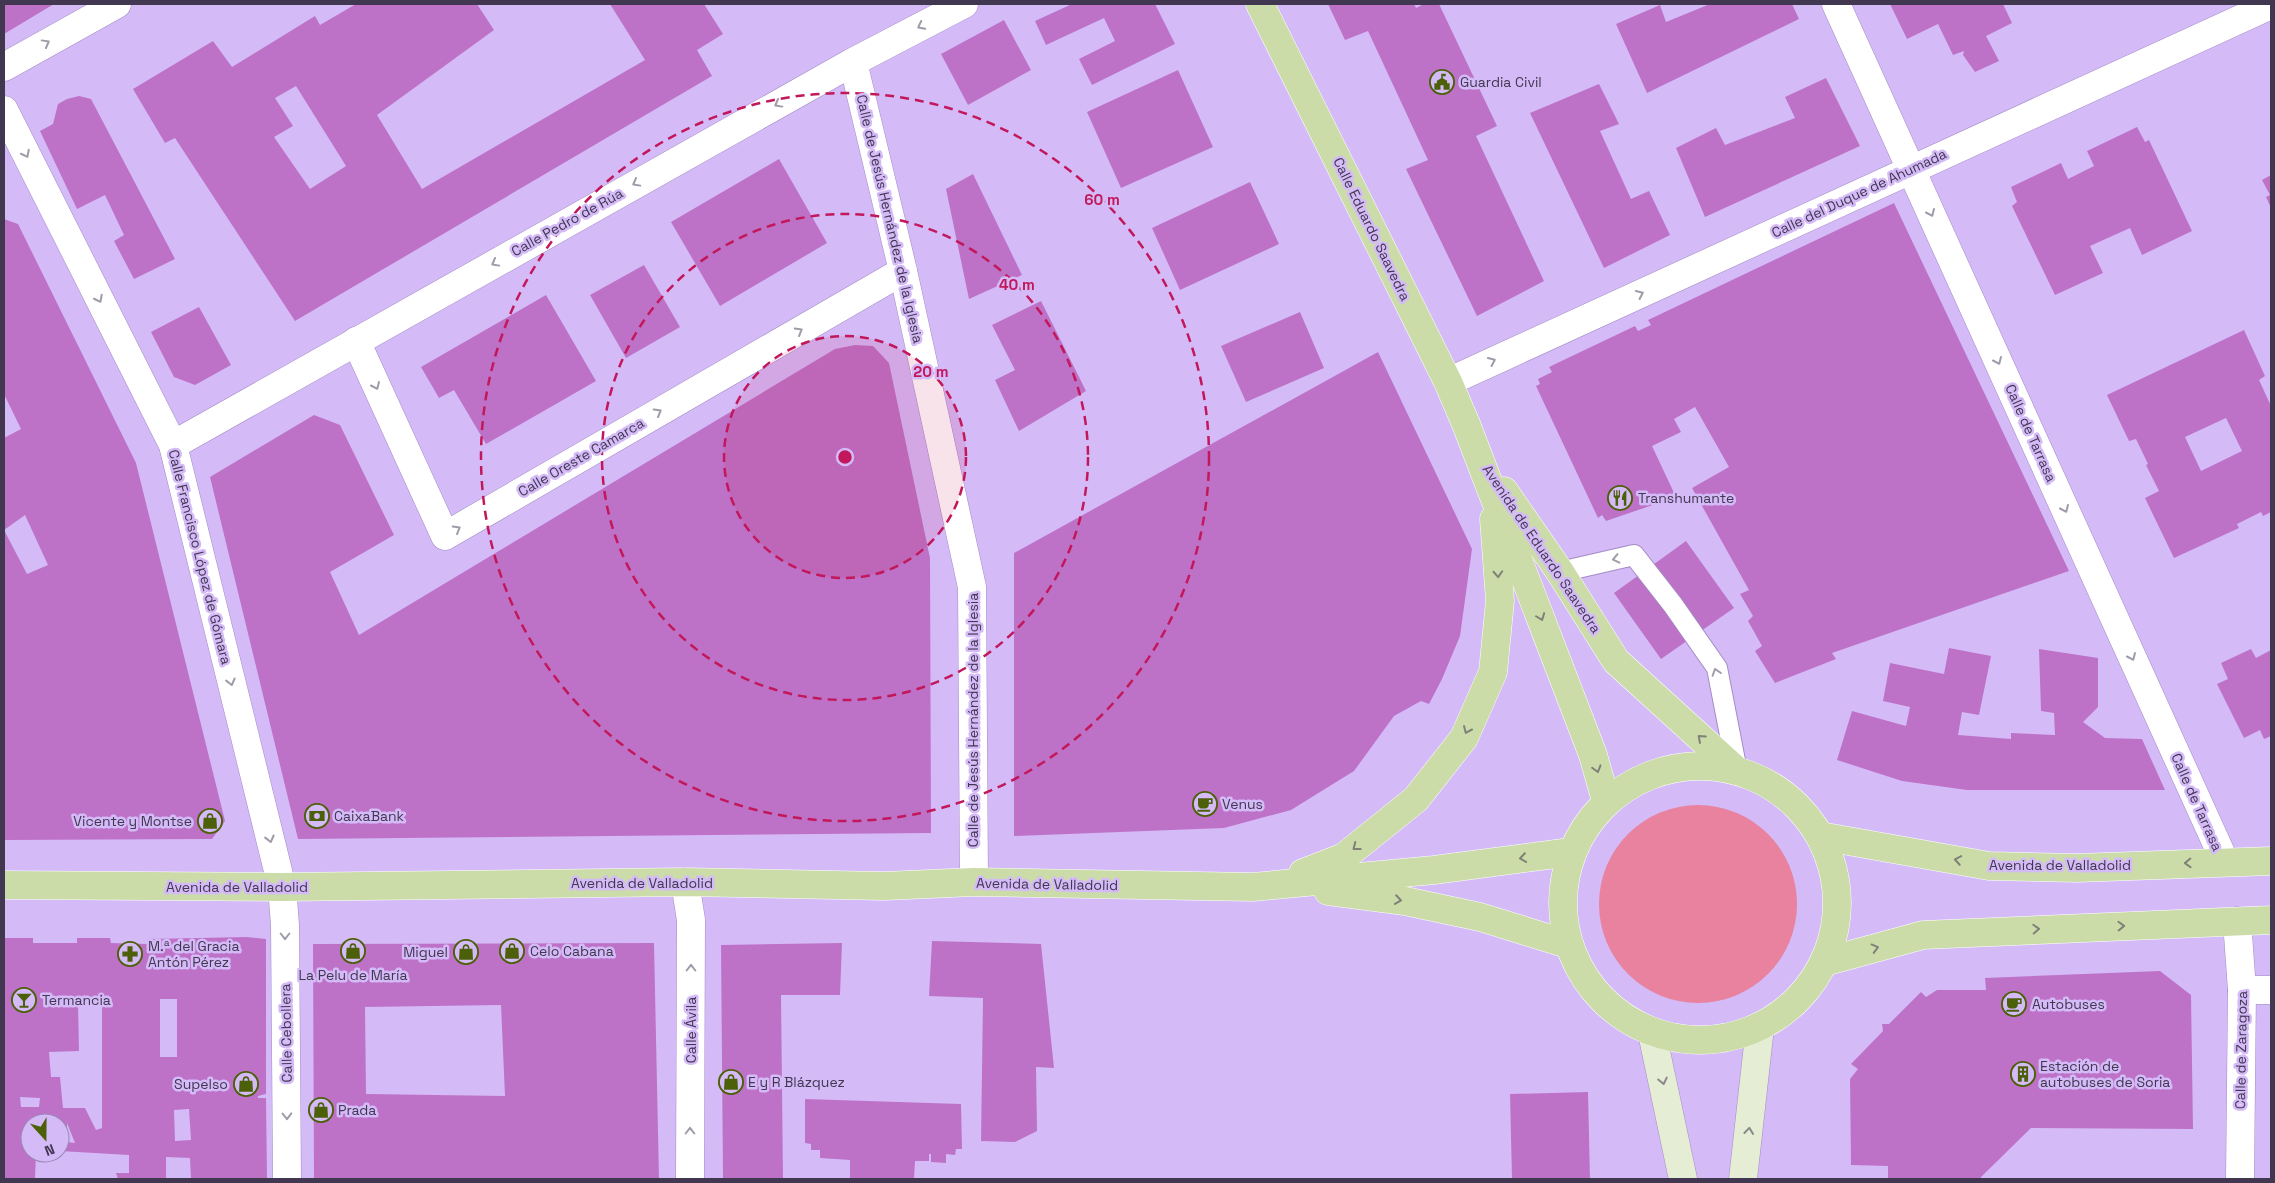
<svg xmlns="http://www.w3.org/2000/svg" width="2275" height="1183" font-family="'Space Grotesk',sans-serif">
  <rect width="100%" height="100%" fill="#d4bbf8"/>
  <circle fill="#e8829e" cx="1698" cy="904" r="99"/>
  <g fill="#be72c7" fill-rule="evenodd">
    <polygon points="4,4 54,4 4,34"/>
    <path d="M356,4H477L494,30L377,115L422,189L645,60L610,4H704L723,34L697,50L712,76L295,321L175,138L165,143L133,89L213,41L232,67L315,16L320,25ZM296,86L346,166L310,189L274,137L293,126L275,98Z"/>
    <polygon points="1072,4 1155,4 1175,44 1092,85 1079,59 1115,41 1104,18 1046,45 1035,21"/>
    <polygon points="1328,4 1414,4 1416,8 1424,4 1439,4 1497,126 1476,136 1544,281 1477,316 1406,169 1428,160 1368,31 1345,40"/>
    <polygon points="1710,4 1792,4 1799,19 1647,93 1616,24 1660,5 1666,22"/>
    <polygon points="1890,4 2003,4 2012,23 1986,36 1999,61 1975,72 1963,55 1964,51 1953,55 1938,24 1907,39"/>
    <polygon points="1004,20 1031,70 968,105 941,54"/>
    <polygon points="1178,70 1213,147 1121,188 1087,112"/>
    <polygon points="1826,78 1860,146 1705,217 1676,148 1716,128 1725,145 1795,118 1785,97"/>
    <polygon points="1599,84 1619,124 1600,131 1631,199 1649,191 1670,235 1604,268 1530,113"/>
    <polygon points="79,96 91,99 175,259 134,279 114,241 124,235 105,195 77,209 40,131 53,124 58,104 67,99"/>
    <polygon points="2137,127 2145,142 2149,140 2192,231 2142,255 2130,228 2090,246 2103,273 2055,295 2012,206 2017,202 2011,187 2061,163 2068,179 2094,166 2087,151"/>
    <polygon points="779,159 827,243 720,306 671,222"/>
    <polygon points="973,174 1022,275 969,299 946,189"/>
    <polygon points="2271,175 2271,208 2266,197 2270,195 2262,180"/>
    <polygon points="1250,182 1279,244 1180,290 1152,228"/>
    <polygon points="1894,203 2069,571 1832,653 1836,659 1775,683 1755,651 1762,646 1748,621 1753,616 1740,594 1749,590 1692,488 1729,467 1695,407 1674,419 1681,432 1652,446 1676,497 1606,521 1602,515 1598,518 1536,386 1540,384 1538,379 1552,372 1549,367 1635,326 1638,331 1651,325 1648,320"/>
    <path d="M4,219L18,224L136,463L225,821L212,839L4,840V438L21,429L4,394ZM25,515L48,565L27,574L4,530Z"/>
    <polygon points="644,265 680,327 626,358 590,295"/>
    <polygon points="546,295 596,381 486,444 454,390 439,398 421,367"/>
    <polygon points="1041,301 1086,391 1019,431 995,380 1015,370 992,325"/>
    <polygon points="199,307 231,365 195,385 174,377 151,332"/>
    <polygon points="1300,312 1324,368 1246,402 1221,346"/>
    <path d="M2244,330L2265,376L2259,380L2271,406V512L2263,516L2261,512L2237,524L2239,528L2174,558L2145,498L2159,491L2146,465L2148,464L2136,439L2129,441L2107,395ZM2226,418L2242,451L2201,471L2185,437Z"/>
    <polygon points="855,345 873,346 889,363 930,558 931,833 298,839 210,477 314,415 340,425 394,535 330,572 359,635 835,349"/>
    <polygon points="1378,352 1472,549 1460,636 1442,679 1429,704 1421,701 1394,716 1354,771 1291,810 1224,828 1014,836 1014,553"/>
    <polygon points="1686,541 1734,608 1661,659 1614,593"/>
    <polygon points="1949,648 1991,656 1979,715 1962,712 1958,735 2011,739 2011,733 2055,735 2054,713 2041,711 2039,649 2098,658 2098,707 2083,722 2105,738 2142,739 2165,790 1967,790 1902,781 1837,760 1852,711 1906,726 1910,707 1883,701 1890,663 1944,674"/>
    <polygon points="2251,649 2256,658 2271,650 2271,736 2264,739 2260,730 2244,738 2217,684 2228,679 2221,663"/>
    <path d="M247,937L266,939V1094L258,1096V1098H266L267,1179H191L190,1158L166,1157V1179H118L116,1173H129V1155L60,1151V1123H30V1153H36L35,1179H4V938H33V943H77V938H110L111,943L147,944V939ZM160,999H177V1057H160ZM78,1002H102V1128L96,1130L85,1108H63L60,1077H51L49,1052L79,1051ZM20,1097L40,1098L39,1107H21ZM189,1109L191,1140L175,1141L174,1110ZM67,1123L75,1143L67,1142Z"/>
    <polygon points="932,941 1041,944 1054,1068 1036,1067 1037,1131 1015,1142 981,1141 983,998 929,996"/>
    <path d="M654,943L659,1179H314L313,944ZM501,1005L505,1096L366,1094L365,1007Z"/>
    <polygon points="842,943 840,995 781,995 783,1179 723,1179 721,945"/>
    <polygon points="2160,971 2191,995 2193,1129 2031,1128 1981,1177 1981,1179 1888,1179 1888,1166 1851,1165 1850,1079 1858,1069 1851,1064 1883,1031 1882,1024 1889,1024 1921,992 1926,997 1937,990 1986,990 1985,978"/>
    <polygon points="1588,1092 1590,1179 1512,1179 1510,1094"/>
    <polygon points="805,1099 961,1104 962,1149 956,1149 955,1155 946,1154 946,1163 931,1162 931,1154 929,1154 929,1161 915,1161 914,1179 850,1178 850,1160 820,1158 820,1150 811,1150 811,1144 805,1143"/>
  </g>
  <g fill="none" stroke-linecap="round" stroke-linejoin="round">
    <defs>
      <polyline id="lane" points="1560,572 1634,555 1673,605 1717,668 1737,771"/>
      <g id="street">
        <polyline points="1836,4 2225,862"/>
        <polyline points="853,62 903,271 972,587 974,882"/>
        <polyline points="4,67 117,4"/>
        <polyline points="4,110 173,445 282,887 285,925 287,1179"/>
        <polyline points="356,341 445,536 903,271"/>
        <polyline points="1448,382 2271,5"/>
        <polyline points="173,445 853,62 964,4"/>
        <polyline points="685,882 691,920 690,1179"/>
        <polyline points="2237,921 2242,990 2240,1179"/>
        <polyline points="2242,990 2271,990"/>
      </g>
      <g id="secondary">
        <polyline points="1652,1033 1683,1179"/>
        <polyline points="1743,1179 1760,1027"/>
      </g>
      <g id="primary">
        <polyline points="1260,4 1448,382 1466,424 1593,755 1606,801"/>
        <polyline points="1504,491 1560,572 1616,661 1737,771"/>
        <circle cx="1700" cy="903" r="137"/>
        <polyline points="1820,836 1989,866 2077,868 2271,861"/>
        <polyline points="1303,873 1344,857 1416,799 1464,738 1493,672 1500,601 1494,519"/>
        <polyline points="4,885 282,887 685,882 884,886 974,882 1253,887 1434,870 1571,852"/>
        <polyline points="1328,891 1405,901 1480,917 1567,944"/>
        <polyline points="1828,961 1923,935 2271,920"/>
      </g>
    </defs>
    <use href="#lane" stroke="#a38bc5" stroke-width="22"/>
    <use href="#street" stroke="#a38bc5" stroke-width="29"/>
    <use href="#secondary" stroke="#a38bc5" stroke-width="29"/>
    <use href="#primary" stroke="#fff" stroke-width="29"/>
    <use href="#lane" stroke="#fff" stroke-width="20"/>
    <use href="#street" stroke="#fff" stroke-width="28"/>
    <use href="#secondary" stroke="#e5edd4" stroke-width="28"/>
    <use href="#primary" stroke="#cbdca9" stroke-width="28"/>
  </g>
  <defs><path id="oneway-chevron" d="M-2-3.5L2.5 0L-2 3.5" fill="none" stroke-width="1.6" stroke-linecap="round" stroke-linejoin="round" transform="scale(1.25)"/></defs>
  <g stroke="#a09ba8">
    <use href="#oneway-chevron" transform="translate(921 26) rotate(153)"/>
    <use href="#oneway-chevron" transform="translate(46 43) rotate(-29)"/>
    <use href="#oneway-chevron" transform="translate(778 104) rotate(151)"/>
    <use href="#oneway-chevron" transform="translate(26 154) rotate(63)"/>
    <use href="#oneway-chevron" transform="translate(636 183) rotate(151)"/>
    <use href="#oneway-chevron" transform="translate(1931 213) rotate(66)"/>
    <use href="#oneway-chevron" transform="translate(495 263) rotate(151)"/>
    <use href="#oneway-chevron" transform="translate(1640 294) rotate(-25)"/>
    <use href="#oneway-chevron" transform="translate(99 299) rotate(63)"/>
    <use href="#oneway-chevron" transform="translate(799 331) rotate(-30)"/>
    <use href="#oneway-chevron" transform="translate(1492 361) rotate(-25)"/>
    <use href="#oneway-chevron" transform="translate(1998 361) rotate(66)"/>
    <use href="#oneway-chevron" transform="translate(376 386) rotate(66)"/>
    <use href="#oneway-chevron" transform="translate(658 412) rotate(-30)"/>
    <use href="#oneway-chevron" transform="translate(2065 509) rotate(66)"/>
    <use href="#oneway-chevron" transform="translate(457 529) rotate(-30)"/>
    <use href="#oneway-chevron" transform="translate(1616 559) rotate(167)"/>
    <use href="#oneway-chevron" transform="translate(2132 657) rotate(66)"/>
    <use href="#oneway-chevron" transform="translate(1716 672) rotate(-108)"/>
    <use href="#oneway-chevron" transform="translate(231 682) rotate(76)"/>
    <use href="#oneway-chevron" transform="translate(270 839) rotate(76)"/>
    <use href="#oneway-chevron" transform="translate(285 936) rotate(90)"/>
    <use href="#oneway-chevron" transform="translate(691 968) rotate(-90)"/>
    <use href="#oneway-chevron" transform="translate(287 1116) rotate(89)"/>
    <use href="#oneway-chevron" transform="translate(690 1131) rotate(-90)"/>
  </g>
  <g stroke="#808178">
    <use href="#oneway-chevron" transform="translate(1498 574) rotate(87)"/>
    <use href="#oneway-chevron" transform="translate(1541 617) rotate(69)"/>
    <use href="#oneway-chevron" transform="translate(1467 730) rotate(114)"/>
    <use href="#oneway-chevron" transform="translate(1701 738) rotate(-138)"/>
    <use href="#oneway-chevron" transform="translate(1597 769) rotate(74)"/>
    <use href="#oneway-chevron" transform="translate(1356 847) rotate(142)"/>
    <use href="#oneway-chevron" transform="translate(1523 858) rotate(172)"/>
    <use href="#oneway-chevron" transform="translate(1958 860) rotate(-170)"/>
    <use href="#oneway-chevron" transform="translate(2188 863) rotate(178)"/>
    <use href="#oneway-chevron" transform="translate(1398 900) rotate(8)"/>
    <use href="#oneway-chevron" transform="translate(2121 926) rotate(-2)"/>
    <use href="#oneway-chevron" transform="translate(2036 929) rotate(-3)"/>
    <use href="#oneway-chevron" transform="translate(1875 948) rotate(-15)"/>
  </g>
  <g stroke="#8b898b">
    <use href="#oneway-chevron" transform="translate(1663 1081) rotate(78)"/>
    <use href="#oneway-chevron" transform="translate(1749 1131) rotate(-84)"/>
  </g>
  <circle cx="845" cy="457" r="121" fill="#c2185b" fill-opacity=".12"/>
  <g fill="none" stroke="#c2185b" stroke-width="2.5" stroke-dasharray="9 6">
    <circle cx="845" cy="457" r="121"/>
    <circle cx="845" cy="457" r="243"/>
    <circle cx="845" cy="457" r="364"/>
  </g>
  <defs>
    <symbol id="civic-ring" viewBox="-11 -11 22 22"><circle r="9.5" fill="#d4bbf8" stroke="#4b6008" stroke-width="1.5"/><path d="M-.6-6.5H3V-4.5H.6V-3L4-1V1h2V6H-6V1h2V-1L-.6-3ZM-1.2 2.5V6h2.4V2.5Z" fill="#4b6008"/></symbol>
    <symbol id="restaurant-ring" viewBox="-11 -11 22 22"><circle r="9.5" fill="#d4bbf8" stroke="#4b6008" stroke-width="1.5"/><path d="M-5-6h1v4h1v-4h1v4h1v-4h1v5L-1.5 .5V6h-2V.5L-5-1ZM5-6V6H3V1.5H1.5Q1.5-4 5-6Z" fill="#4b6008"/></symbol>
    <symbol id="cafe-ring" viewBox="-11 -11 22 22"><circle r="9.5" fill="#d4bbf8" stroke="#4b6008" stroke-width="1.5"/><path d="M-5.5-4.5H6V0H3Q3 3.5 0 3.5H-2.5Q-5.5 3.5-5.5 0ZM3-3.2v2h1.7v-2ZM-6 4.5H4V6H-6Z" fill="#4b6008"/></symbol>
    <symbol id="bank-ring" viewBox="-11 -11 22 22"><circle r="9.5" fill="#d4bbf8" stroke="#4b6008" stroke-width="1.5"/><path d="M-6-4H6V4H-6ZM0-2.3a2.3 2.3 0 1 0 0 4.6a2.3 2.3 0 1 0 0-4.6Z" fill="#4b6008"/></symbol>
    <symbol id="shop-ring" viewBox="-11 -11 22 22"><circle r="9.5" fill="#d4bbf8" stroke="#4b6008" stroke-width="1.5"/><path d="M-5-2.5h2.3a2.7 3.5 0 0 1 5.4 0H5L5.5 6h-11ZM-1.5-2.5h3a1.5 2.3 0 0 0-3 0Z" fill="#4b6008"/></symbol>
    <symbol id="pharmacy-ring" viewBox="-11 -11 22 22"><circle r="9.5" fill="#d4bbf8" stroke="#4b6008" stroke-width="1.5"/><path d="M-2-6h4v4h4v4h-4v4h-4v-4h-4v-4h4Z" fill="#4b6008"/></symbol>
    <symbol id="bar-ring" viewBox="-11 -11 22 22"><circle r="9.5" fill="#d4bbf8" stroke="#4b6008" stroke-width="1.5"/><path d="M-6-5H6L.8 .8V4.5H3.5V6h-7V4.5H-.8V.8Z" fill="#4b6008"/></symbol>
    <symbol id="building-ring" viewBox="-11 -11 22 22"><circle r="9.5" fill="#d4bbf8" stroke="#4b6008" stroke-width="1.5"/><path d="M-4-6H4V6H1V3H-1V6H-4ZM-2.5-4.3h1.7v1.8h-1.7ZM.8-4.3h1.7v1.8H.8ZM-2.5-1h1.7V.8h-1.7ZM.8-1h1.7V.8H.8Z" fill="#4b6008"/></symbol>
  </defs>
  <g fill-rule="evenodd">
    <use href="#civic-ring" x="1428" y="68" width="28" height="28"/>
    <use href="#restaurant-ring" x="1606" y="484" width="28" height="28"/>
    <use href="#cafe-ring" x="1191" y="790" width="28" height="28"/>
    <use href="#bank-ring" x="303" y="802" width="28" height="28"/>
    <use href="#shop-ring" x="196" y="807" width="28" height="28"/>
    <use href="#shop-ring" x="339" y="937" width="28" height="28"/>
    <use href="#shop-ring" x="498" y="937" width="28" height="28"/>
    <use href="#shop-ring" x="452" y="938" width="28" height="28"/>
    <use href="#pharmacy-ring" x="116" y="940" width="28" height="28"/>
    <use href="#bar-ring" x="10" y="986" width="28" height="28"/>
    <use href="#cafe-ring" x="2000" y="990" width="28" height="28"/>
    <use href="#building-ring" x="2009" y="1060" width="28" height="28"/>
    <use href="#shop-ring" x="717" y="1068" width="28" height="28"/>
    <use href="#shop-ring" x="232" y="1070" width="28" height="28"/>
    <use href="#shop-ring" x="307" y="1096" width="28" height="28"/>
  </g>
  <g text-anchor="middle" stroke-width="5" stroke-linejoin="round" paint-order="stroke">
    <g font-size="14" fill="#423750" stroke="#d4bbf8" text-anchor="start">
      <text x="1460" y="87">Guardia Civil</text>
      <text x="1638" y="503">Transhumante</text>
      <text x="1222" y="809">Venus</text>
      <text x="334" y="821">CaixaBank</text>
      <text x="192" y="826" text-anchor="end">Vicente y Montse</text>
      <text x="148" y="951">M.ª del Gracia<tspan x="148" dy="16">Antón Pérez</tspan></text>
      <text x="530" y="956">Celo Cabana</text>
      <text x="448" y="957" text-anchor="end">Miguel</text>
      <text x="353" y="980" text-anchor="middle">La Pelu de María</text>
      <text x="42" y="1005">Termancia</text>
      <text x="2032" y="1009">Autobuses</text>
      <text x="2040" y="1071">Estación de<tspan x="2040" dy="16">autobuses de Soria</tspan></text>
      <text x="748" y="1087">E y R Blázquez</text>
      <text x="228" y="1089" text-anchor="end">Supelso</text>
      <text x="338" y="1115">Prada</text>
    </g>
    <g font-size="14" fill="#423750" stroke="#d4bbf8">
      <text transform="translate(1859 193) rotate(-25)" y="5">Calle del Duque de Ahumada</text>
      <text transform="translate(890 219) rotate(77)" y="5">Calle de Jesús Hernández de la Iglesia</text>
      <text transform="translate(567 222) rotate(-29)" y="5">Calle Pedro de Rúa</text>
      <text transform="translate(1372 229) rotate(64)" y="5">Calle Eduardo Saavedra</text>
      <text transform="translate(2031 433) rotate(66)" y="5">Calle de Tarrasa</text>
      <text transform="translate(581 457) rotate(-30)" y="5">Calle Oreste Camarca</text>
      <text transform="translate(1542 549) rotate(56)" y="5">Avenida de Eduardo Saavedra</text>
      <text transform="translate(200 557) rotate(76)" y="5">Calle Francisco López de Gómara</text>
      <text transform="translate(973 720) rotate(-90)" y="5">Calle de Jesús Hernández de la Iglesia</text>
      <text transform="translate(2197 802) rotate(66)" y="5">Calle de Tarrasa</text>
      <text x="2060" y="870">Avenida de Valladolid</text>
      <text x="642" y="888">Avenida de Valladolid</text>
      <text transform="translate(1047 884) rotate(1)" y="5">Avenida de Valladolid</text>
      <text x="237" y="892">Avenida de Valladolid</text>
      <text transform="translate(691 1030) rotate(-90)" y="5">Calle Ávila</text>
      <text transform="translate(286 1033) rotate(-91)" y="5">Calle Cebollera</text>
      <text transform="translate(2241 1050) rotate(-89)" y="5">Calle de Zaragoza</text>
    </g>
  </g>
  <circle cx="845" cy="457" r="8" fill="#c2185b" stroke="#d4bbf8" stroke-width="2.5"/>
  <g font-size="15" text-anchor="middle" font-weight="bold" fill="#c2185b" stroke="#d4bbf8" stroke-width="5" stroke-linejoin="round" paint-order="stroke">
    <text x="1102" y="205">60 m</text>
    <text x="1017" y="290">40 m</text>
    <text x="931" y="377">20 m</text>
  </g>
  <rect width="2275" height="1183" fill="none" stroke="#423750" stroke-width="10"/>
  <g transform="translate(45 1138) rotate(159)"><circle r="24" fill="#d4bbf8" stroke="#9a86b5"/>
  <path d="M0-4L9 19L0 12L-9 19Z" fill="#4b6008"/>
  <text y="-8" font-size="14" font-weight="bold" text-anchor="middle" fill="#423750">N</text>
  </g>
</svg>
